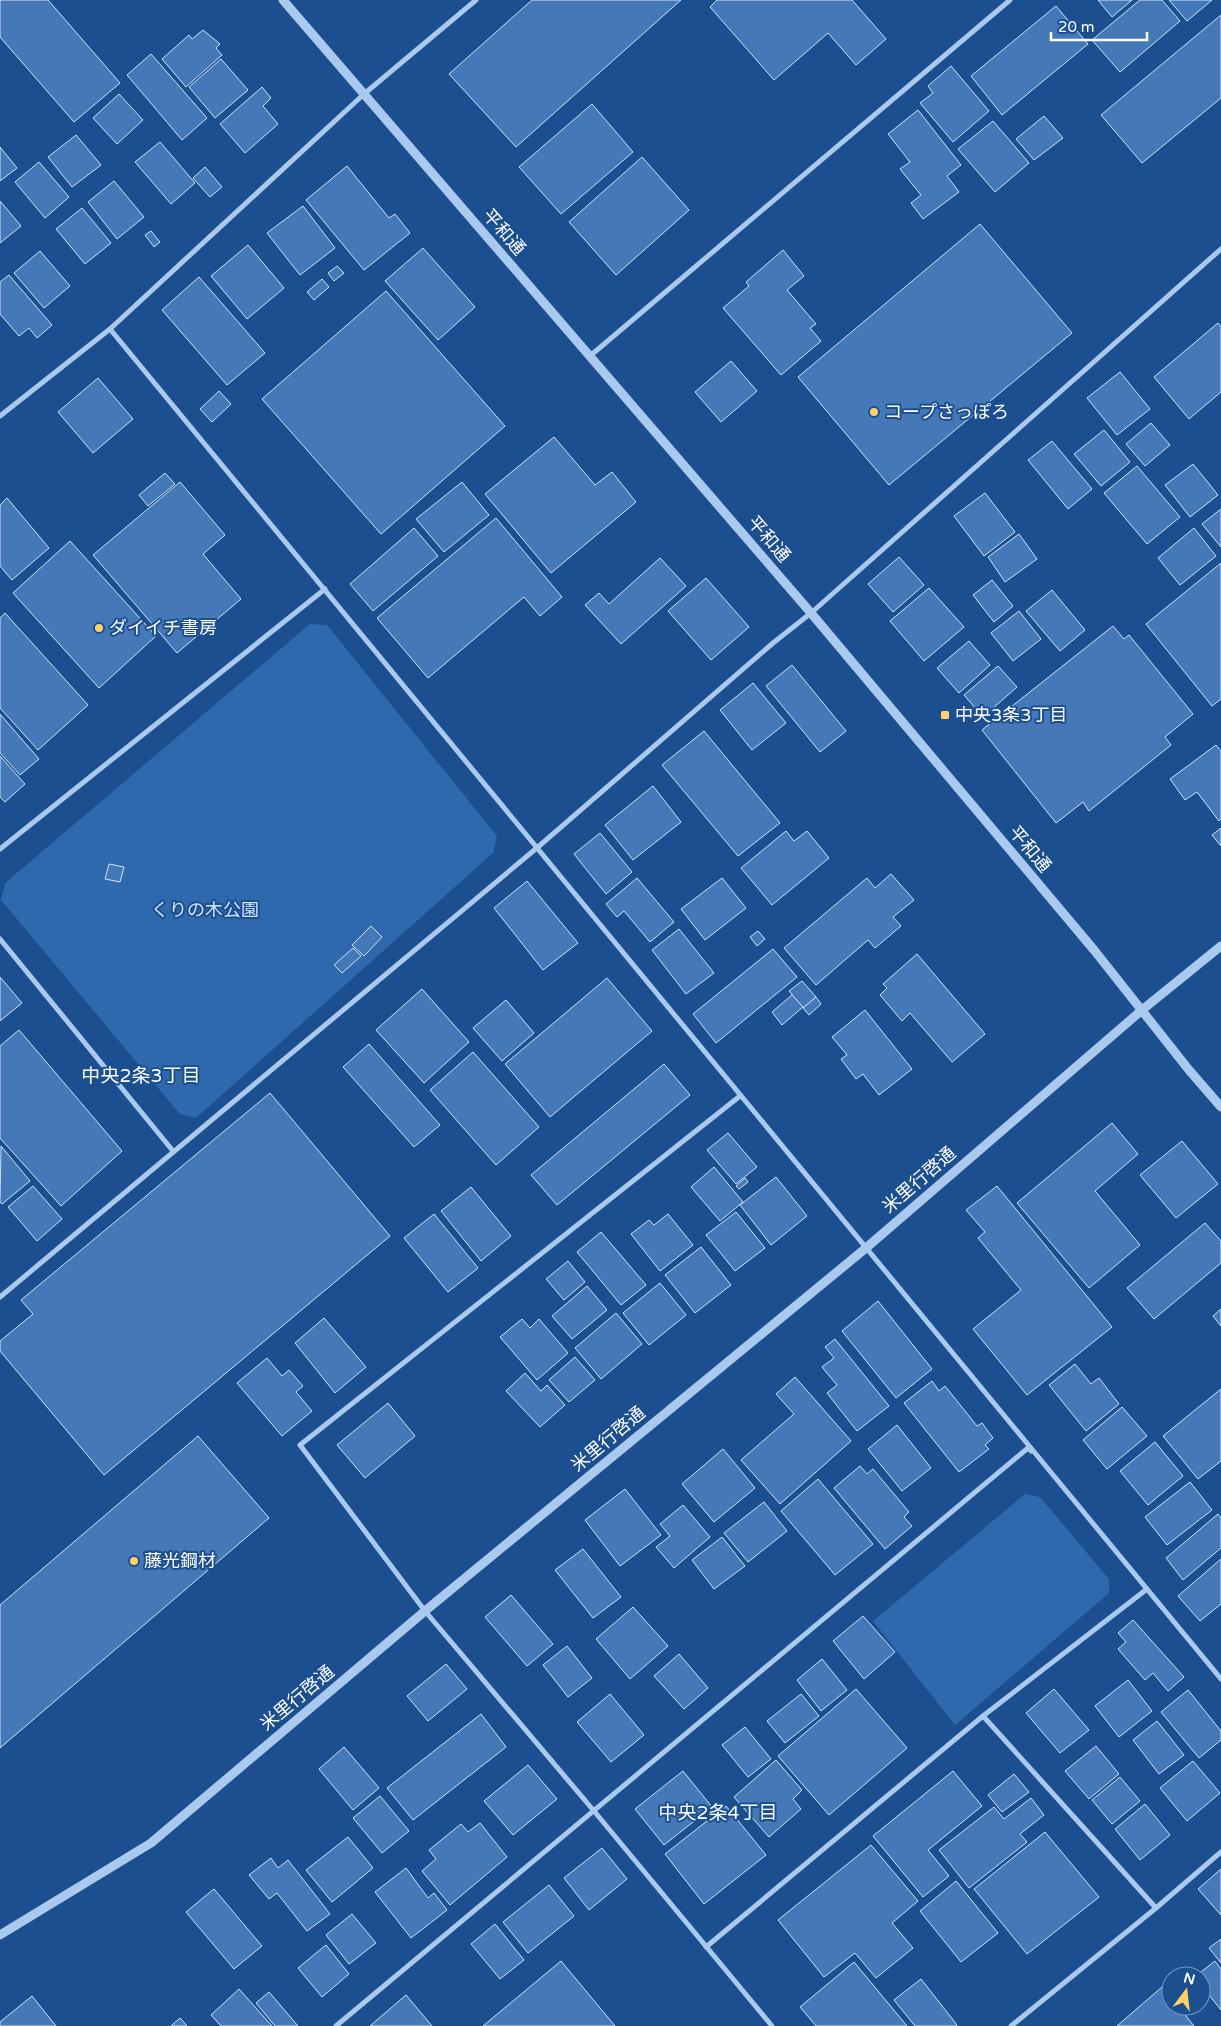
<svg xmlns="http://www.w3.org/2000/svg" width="1221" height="2026" font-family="'Varela Round','Noto Sans JP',sans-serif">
  <rect width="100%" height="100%" fill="#1b4f8f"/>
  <g fill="#2e69ad">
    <polygon points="310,624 327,625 497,836 493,853 196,1118 180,1114 1,900 5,883"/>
    <polygon points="1025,1494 1040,1497 1109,1579 1109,1593 955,1725 873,1621"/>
  </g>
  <g fill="#4478b7" stroke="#cfe3fa">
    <polygon points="0,0 48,0 120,83 74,122 0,37"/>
    <polygon points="532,0 681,0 516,147 449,74"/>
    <polygon points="717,0 852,0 886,39 856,65 828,33 774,80 710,7"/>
    <polygon points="1098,0 1132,0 1112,17"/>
    <polygon points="1140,0 1162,0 1180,21 1120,72 1092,40"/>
    <polygon points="1169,0 1212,0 1187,21"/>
    <polygon points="1056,6 1088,44 1002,115 971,76"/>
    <polygon points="1221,15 1221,98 1142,163 1101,115"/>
    <polygon points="203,30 220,44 216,48 222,55 186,87 162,59 189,35 192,39"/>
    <polygon points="151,54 207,118 182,140 127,75"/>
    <polygon points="221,59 248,90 215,118 189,87"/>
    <polygon points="951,66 989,111 953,142 920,103 933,93 928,86"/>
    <polygon points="262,87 271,98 263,106 278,124 245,153 220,124"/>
    <polygon points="119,94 143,120 117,144 93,118"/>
    <polygon points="592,104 633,152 561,214 519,167"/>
    <polygon points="918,110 961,165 947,176 959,192 923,219 911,203 921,195 900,169 910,162 888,134"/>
    <polygon points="1044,116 1063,138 1034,160 1016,139"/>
    <polygon points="993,121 1029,163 995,192 958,149"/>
    <polygon points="76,135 101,165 72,187 48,157"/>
    <polygon points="160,142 195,183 171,204 135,162"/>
    <polygon points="0,147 17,168 0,181"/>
    <polygon points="642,157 689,210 616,275 569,222"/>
    <polygon points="39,162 69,197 45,218 15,182"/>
    <polygon points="347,166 389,218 395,214 410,233 364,270 306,200"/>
    <polygon points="205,167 222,187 210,197 193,178"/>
    <polygon points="114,181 144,217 117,239 88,202"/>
    <polygon points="0,201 21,226 0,243"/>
    <polygon points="303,206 335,248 300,275 267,233"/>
    <polygon points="82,208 111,243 85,264 56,229"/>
    <polygon points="980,224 1072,333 889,485 798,377"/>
    <polygon points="151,231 160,242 154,247 145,235"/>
    <polygon points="248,245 284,288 247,319 211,276"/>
    <polygon points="423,248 475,307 438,340 385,281"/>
    <polygon points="783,250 804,276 787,290 816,324 810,328 821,341 781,375 723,308 749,286 746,282"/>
    <polygon points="40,251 70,286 44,308 14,273"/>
    <polygon points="337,266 344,273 334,281 328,273"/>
    <polygon points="9,275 52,325 37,338 29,328 19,336 0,314 0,282"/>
    <polygon points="199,277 265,353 227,385 162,310"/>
    <polygon points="322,279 329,287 314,300 307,292"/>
    <polygon points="386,291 505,426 381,534 262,399"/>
    <polygon points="1218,323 1221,327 1221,392 1189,419 1154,377"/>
    <polygon points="731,361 757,391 721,422 695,392"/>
    <polygon points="1120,372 1150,409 1117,435 1087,398"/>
    <polygon points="98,378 133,419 93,453 58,412"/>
    <polygon points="219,391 231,404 212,422 200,409"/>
    <polygon points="1151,423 1170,445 1145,466 1126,444"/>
    <polygon points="1104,430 1130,462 1101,486 1074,454"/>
    <polygon points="554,437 595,485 612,472 636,502 551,573 485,494"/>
    <polygon points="1052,441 1092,489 1068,509 1028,460"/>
    <polygon points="1193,464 1218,495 1190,517 1165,485"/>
    <polygon points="1137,466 1180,517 1147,544 1104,493"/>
    <polygon points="165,473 175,484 148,506 139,495"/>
    <polygon points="180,482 225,535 203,554 241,599 177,653 93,555"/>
    <polygon points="462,482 489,515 444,552 416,519"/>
    <polygon points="985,493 1015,532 984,556 954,516"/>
    <polygon points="7,498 49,548 12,580 0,566 0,505"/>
    <polygon points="1221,509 1221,547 1202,524"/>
    <polygon points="496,518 562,597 540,616 524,597 428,678 377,618"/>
    <polygon points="414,528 438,556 373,611 350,584"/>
    <polygon points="1194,528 1216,556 1180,585 1158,558"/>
    <polygon points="1019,534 1037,559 1005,582 988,557"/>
    <polygon points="70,541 156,636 99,688 13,593"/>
    <polygon points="899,557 924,585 893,612 868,584"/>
    <polygon points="660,558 686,586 621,644 585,605 599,593 609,604"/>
    <polygon points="1221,563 1221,699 1212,706 1146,624"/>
    <polygon points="706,578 749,627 711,660 668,611"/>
    <polygon points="992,580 1013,606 994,622 973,595"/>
    <polygon points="929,588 964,627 924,661 890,621"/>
    <polygon points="1052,590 1085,630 1060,651 1026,611"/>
    <polygon points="1019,611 1041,639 1013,661 991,633"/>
    <polygon points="5,613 88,705 38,750 0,708 0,618"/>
    <polygon points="1113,626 1124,639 1129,635 1193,714 1165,737 1171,745 1089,811 1083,802 1056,823 982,730"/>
    <polygon points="969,641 990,665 959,693 937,668"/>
    <polygon points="792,665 846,731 820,752 766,686"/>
    <polygon points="998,666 1017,687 983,717 964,695"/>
    <polygon points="753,683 786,723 752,750 720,710"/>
    <polygon points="0,714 39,759 20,775 0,753"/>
    <polygon points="704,731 780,823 738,856 662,765"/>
    <polygon points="1216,745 1221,751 1221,819 1219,821 1197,792 1185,800 1170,779"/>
    <polygon points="0,756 25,784 5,802 0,797"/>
    <polygon points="653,786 681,822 633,860 605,825"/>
    <polygon points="1221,828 1221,846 1212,835"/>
    <polygon points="786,831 794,841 807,831 829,858 772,905 741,868"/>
    <polygon points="600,833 632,872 606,894 574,854"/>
    <polygon points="109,864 124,867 120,882 105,879"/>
    <polygon points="891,874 914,900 893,917 901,926 875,948 868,940 816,985 784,948 867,878 875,888"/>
    <polygon points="637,878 674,922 650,942 624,911 617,917 606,904"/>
    <polygon points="722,878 746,908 705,940 681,909"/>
    <polygon points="527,881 578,943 543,970 494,908"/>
    <polygon points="371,926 382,937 364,956 352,945"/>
    <polygon points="679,929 714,973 686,994 652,950"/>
    <polygon points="758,931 765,939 757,946 750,937"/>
    <polygon points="353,948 361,956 342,973 334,965"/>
    <polygon points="773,949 797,977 716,1043 693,1014"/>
    <polygon points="917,954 985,1034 952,1062 910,1013 902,1021 880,995 887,988 883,984"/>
    <polygon points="0,977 22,1003 0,1021"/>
    <polygon points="607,978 652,1031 550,1117 505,1064"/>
    <polygon points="802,981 816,997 803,1008 789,991"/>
    <polygon points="422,989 469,1042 424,1083 376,1030"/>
    <polygon points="792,995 803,1007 782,1025 772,1012"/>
    <polygon points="816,997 821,1004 809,1015 803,1008"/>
    <polygon points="506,1000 534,1033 502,1061 473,1028"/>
    <polygon points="865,1010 912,1069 879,1095 863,1074 856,1079 841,1059 847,1055 832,1037"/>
    <polygon points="19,1030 122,1151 61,1206 0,1138 0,1046"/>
    <polygon points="369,1044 440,1125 414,1147 343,1067"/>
    <polygon points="473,1052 539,1127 496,1165 430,1090"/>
    <polygon points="664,1064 690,1095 557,1205 531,1175"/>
    <polygon points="270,1093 390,1236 104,1475 0,1351 0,1341 33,1314 21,1300"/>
    <polygon points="1112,1123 1138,1154 1095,1191 1140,1245 1089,1288 1017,1203"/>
    <polygon points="728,1133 757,1167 736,1184 707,1150"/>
    <polygon points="1182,1141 1218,1184 1176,1218 1140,1175"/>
    <polygon points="1,1146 30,1181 2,1204 0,1202"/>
    <polygon points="714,1167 743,1202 720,1221 691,1187"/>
    <polygon points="776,1177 807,1216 771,1245 740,1205"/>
    <polygon points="745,1178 748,1182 739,1189 736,1186"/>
    <polygon points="33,1186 62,1219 37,1241 8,1207"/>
    <polygon points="997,1186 1112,1327 1027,1395 973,1329 1021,1290 978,1238 985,1232 966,1210"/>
    <polygon points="471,1187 511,1236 481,1261 441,1211"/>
    <polygon points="736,1212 765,1248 735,1271 706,1235"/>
    <polygon points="434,1214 478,1268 448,1292 404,1238"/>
    <polygon points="668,1214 693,1245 660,1271 631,1234 649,1220 654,1225"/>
    <polygon points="1205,1223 1221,1241 1221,1263 1154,1319 1127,1288"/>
    <polygon points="601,1232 646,1285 621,1305 577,1252"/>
    <polygon points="701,1247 731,1285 695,1313 665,1275"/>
    <polygon points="568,1261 585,1282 564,1300 546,1279"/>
    <polygon points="660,1283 686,1315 649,1345 623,1313"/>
    <polygon points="587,1286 607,1310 572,1339 552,1316"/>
    <polygon points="878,1301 932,1369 896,1398 842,1331"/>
    <polygon points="1221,1309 1221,1326 1213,1316"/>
    <polygon points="616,1313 642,1344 601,1379 575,1348"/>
    <polygon points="324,1318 366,1367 335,1393 295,1343"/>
    <polygon points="522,1319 530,1328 539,1319 568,1353 537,1380 500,1337"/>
    <polygon points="835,1339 889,1406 857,1431 827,1393 837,1385 822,1367 834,1358 825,1347"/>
    <polygon points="575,1357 595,1380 569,1402 549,1380"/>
    <polygon points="267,1358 282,1376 289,1370 303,1386 296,1392 312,1411 282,1436 237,1383"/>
    <polygon points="1075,1364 1091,1384 1099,1378 1119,1404 1086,1431 1049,1385"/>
    <polygon points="525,1373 541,1391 547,1385 565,1405 540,1427 506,1391"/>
    <polygon points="795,1377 851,1441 780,1504 741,1460 794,1414 776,1394"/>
    <polygon points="932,1381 939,1391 945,1386 977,1426 982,1423 993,1438 985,1445 989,1449 959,1472 904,1403"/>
    <polygon points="1221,1389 1221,1461 1198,1479 1163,1436"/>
    <polygon points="388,1403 415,1436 365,1478 337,1445"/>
    <polygon points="1122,1407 1147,1436 1107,1469 1083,1440"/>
    <polygon points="897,1425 931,1468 902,1491 868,1449"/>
    <polygon points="198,1436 269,1518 0,1748 0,1605"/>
    <polygon points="1155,1442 1183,1476 1148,1505 1120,1471"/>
    <polygon points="723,1449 755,1488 714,1522 682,1484"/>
    <polygon points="860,1466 867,1474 873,1469 909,1512 904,1517 912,1526 885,1549 834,1488"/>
    <polygon points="818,1479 873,1544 835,1575 781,1511"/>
    <polygon points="1190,1482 1212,1510 1167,1545 1145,1517"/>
    <polygon points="625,1489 661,1535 620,1566 585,1520"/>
    <polygon points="764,1502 787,1531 748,1562 724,1533"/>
    <polygon points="683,1505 710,1537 674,1568 656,1547 670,1536 660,1524"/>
    <polygon points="1218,1514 1221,1518 1221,1548 1183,1580 1166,1558"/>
    <polygon points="722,1537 745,1566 714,1589 692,1560"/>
    <polygon points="583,1549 621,1597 593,1618 555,1570"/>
    <polygon points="1221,1559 1221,1604 1200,1621 1178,1596"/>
    <polygon points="511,1595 553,1644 527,1666 485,1617"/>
    <polygon points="633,1607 668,1646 630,1679 596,1639"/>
    <polygon points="863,1616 895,1652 864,1679 833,1641"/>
    <polygon points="1133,1620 1184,1677 1168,1691 1153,1673 1145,1680 1118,1649 1126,1642 1118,1633"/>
    <polygon points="567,1646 592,1678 568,1697 543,1665"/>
    <polygon points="679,1654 708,1688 684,1709 654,1676"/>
    <polygon points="822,1659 847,1690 821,1711 797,1680"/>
    <polygon points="446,1664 467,1689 428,1721 407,1696"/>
    <polygon points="1128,1680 1152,1711 1119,1737 1095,1706"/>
    <polygon points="856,1689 907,1748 829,1815 778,1756"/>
    <polygon points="1054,1689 1089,1730 1060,1753 1026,1713"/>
    <polygon points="1188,1690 1221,1731 1221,1740 1199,1758 1161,1712"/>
    <polygon points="610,1694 644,1735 611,1762 577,1722"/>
    <polygon points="801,1694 819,1716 785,1743 767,1721"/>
    <polygon points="481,1714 506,1747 413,1820 387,1788"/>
    <polygon points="1157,1721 1184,1755 1159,1774 1133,1740"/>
    <polygon points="745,1727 771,1759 748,1777 722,1745"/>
    <polygon points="1096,1746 1119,1774 1089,1799 1065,1771"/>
    <polygon points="344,1747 379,1788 353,1810 319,1769"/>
    <polygon points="776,1760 802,1790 793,1799 801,1809 769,1837 734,1797"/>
    <polygon points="1193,1761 1220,1793 1187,1821 1160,1788"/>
    <polygon points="528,1765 557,1799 513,1835 484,1801"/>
    <polygon points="683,1771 712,1807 664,1845 635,1809"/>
    <polygon points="953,1771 982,1806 928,1850 949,1876 923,1897 873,1836"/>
    <polygon points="1014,1774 1029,1792 1002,1812 988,1795"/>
    <polygon points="1120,1777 1140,1801 1112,1824 1092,1800"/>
    <polygon points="380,1796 409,1831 382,1853 353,1818"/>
    <polygon points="1031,1798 1044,1815 1020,1834 1027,1842 969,1888 939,1850 994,1807 1004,1819"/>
    <polygon points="1145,1804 1170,1835 1140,1860 1115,1829"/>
    <polygon points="726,1806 766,1855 704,1904 665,1854"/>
    <polygon points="480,1823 507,1857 450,1905 422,1871 436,1859 429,1850 461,1824 468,1832"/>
    <polygon points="1045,1832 1099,1897 1027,1954 974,1889"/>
    <polygon points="348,1837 373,1868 332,1902 306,1870"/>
    <polygon points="871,1845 918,1901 892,1923 913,1948 876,1978 855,1953 824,1977 778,1920"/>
    <polygon points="602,1848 627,1879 589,1910 564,1878"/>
    <polygon points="271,1858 278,1868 288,1860 330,1914 307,1931 277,1893 269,1899 249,1875"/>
    <polygon points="406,1868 428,1898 434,1893 447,1910 411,1938 375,1892"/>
    <polygon points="1221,1869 1221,1915 1198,1889"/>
    <polygon points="956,1881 998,1933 961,1962 920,1911"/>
    <polygon points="549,1885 574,1916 528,1953 503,1922"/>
    <polygon points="214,1889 262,1946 234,1969 186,1912"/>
    <polygon points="352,1914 376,1943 349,1964 326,1935"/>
    <polygon points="495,1924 524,1960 500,1979 471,1944"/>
    <polygon points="1221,1939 1221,1963 1209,1948"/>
    <polygon points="326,1945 349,1974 322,1997 298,1968"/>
    <polygon points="561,1961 615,2026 483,2026"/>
    <polygon points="1215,1961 1221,1969 1221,2010 1201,1985 1201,1976 1196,1976"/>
    <polygon points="854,1962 907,2026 816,2026 800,2007"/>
    <polygon points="921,1979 957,2025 956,2026 915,2026 894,2000"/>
    <polygon points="1162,1987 1171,1998 1171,2006 1178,2006 1194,2026 1117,2026"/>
    <polygon points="239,1989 272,2026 221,2026 211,2015"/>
    <polygon points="269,1992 298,2026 275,2026 256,2003"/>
    <polygon points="406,1995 432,2026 370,2026"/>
    <polygon points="32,1996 56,2026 0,2026 0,2022"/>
    <polygon points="180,2018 187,2026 171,2026"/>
  </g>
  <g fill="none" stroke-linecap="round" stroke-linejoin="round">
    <g stroke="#a9c9ee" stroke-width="5">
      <polyline points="110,329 1221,1679"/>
      <polyline points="590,356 1010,0"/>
      <polyline points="0,416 110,329 364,94 476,0"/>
      <polyline points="0,849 325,589"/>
      <polyline points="0,939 173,1151"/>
      <polyline points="740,1096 300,1445 425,1611 594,1811 772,2026"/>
      <polyline points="0,1297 538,847 773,643 811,613 1221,249"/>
      <polyline points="983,1716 1156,1908"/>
      <polyline points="706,1947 983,1716 1147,1589"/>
      <polyline points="336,2026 1028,1448 1031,1451"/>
      <polyline points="1011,2026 1156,1908 1221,1852"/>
    </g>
    <g stroke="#a9c9ee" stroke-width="9">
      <polyline points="283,0 811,613 1094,950 1189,1070 1221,1107"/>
      <polyline points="0,1935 151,1843 425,1611 866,1248 1142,1010 1221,946"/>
    </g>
  </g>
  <g fill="#ffd166" stroke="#1b4f8f" stroke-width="2">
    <circle cx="874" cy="412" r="5"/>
    <circle cx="99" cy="628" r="5"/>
    <rect x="940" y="710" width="10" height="10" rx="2.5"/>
    <circle cx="134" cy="1561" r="5"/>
  </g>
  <g text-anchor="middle" stroke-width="4" stroke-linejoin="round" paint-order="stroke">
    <g font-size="18" fill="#fff" stroke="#1b4f8f">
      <text transform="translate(504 232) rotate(49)" y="6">平和通</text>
      <text transform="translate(769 539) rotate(49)" y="6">平和通</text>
      <text transform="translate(1030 849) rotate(50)" y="6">平和通</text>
      <text transform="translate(919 1180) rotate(-41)" y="6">米里行啓通</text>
      <text transform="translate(608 1439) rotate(-40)" y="6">米里行啓通</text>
      <text transform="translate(297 1698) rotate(-40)" y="6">米里行啓通</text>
    </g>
    <g font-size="18" fill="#fff" stroke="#1b4f8f" text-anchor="start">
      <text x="884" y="418">コープさっぽろ</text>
      <text x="109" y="634">ダイイチ書房</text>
      <text x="955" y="721">中央3条3丁目</text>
      <text x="144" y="1567">藤光鋼材</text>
    </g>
    <g font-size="18" fill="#cfe3fa" stroke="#1b4f8f">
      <text x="205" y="916">くりの木公園</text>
    </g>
    <g font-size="19" fill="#fff" stroke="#1b4f8f">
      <text x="141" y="1082">中央2条3丁目</text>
      <text x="718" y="1819">中央2条4丁目</text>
    </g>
  </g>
  <g transform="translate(1186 1991) rotate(15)"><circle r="24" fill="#1b4f8f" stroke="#7695bc"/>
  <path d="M0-4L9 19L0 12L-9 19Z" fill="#ffd166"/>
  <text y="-8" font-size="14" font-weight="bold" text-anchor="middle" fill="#ffffff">N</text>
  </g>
  <path d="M1051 32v8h96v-8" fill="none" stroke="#ffffff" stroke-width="2.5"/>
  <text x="1058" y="32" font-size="15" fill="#ffffff" stroke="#1b4f8f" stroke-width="4" paint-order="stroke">20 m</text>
</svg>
